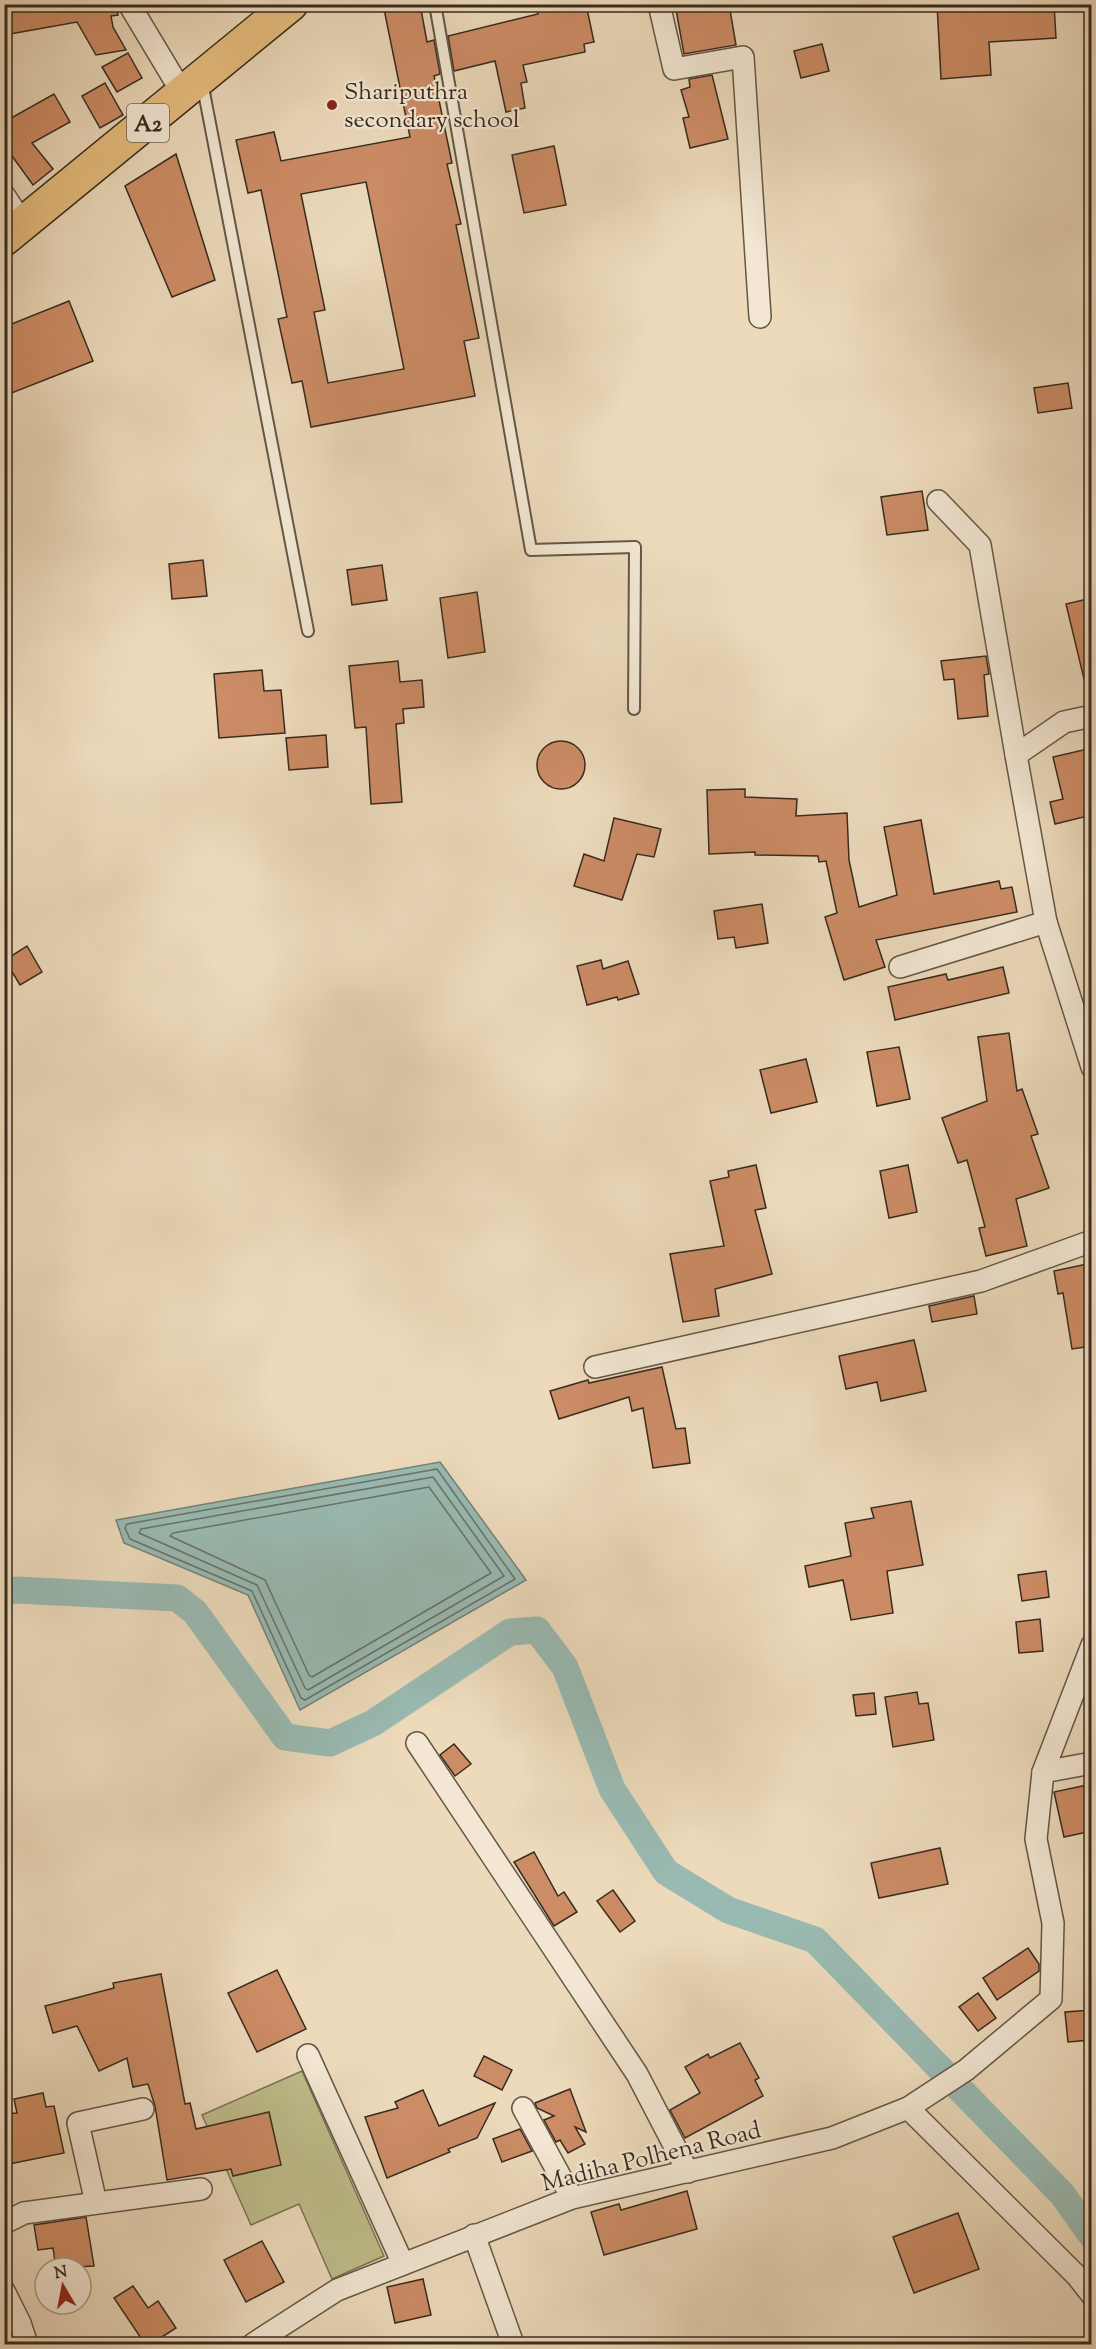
<svg xmlns="http://www.w3.org/2000/svg" width="1096" height="2349" font-family="'Sorts Mill Goudy',serif">
  <rect width="100%" height="100%" fill="#ecdabb"/>
  <filter id="stains"><feTurbulence type="fractalNoise" baseFrequency=".00333" numOctaves="4"/><feColorMatrix values="0 0 0 0 .2 0 0 0 0 .09 0 0 0 0 .02 0 0 0 .5 -.17"/></filter>
  <radialGradient id="worn" r=".72"><stop offset=".6" stop-color="#630" stop-opacity="0"/><stop offset="1" stop-color="#630" stop-opacity=".3"/></radialGradient>
  <polygon fill="#bebd8b" stroke="#7a7456" stroke-width="1.5" points="302,2071 384,2256 332,2279 299,2204 251,2225 202,2115"/>
  <polygon fill="#99bab2" stroke="#728178" stroke-width="1.5" points="440,1462 526,1580 300,1710 248,1595 124,1543 116,1520"/>
  <g fill="none" stroke-linecap="round" stroke-linejoin="round">
    <g stroke="#687269" stroke-width="1.5">
      <polygon points="437,1469 515,1579 305,1700 301,1698 252,1591 130,1539 125,1528 127,1524"/>
      <polygon points="433,1477 504,1576 308,1690 305,1688 257,1585 139,1533 141,1529"/>
      <polygon points="429,1487 491,1573 312,1677 309,1675 265,1580 170,1536 173,1533"/>
    </g>
    <polyline stroke="#99bab2" stroke-width="27" points="4,1592 17,1590 177,1598 195,1612 285,1737 330,1743 373,1723 510,1632 537,1630 565,1667 612,1789 666,1872 728,1910 815,1940 1062,2194 1092,2236"/>
  </g>
  <g fill="#cc8c65" stroke="#372b20" stroke-width="1.5" fill-rule="evenodd">
    <polygon points="4,4 116,4 118,15 111,16 113,27 126,50 96,55 77,22 4,35"/>
    <path d="M403,4H420L427,42L434,40L440,74L434,76L452,163L447,164L461,224L456,225L479,338L464,341L475,396L311,427L302,381L292,383L278,319L287,317L261,190L248,193L236,140L274,132L281,161L410,137L384,9ZM366,182L404,369L328,383L314,312L325,310L301,194Z"/>
    <polygon points="550,4 586,4 594,42 584,44 585,52 523,65 527,82 521,83 525,108 506,112 495,61 454,71 448,36 538,14 537,11 551,8"/>
    <polygon points="675,4 729,4 736,45 684,54"/>
    <polygon points="937,4 1054,4 1056,38 989,42 991,75 941,79"/>
    <polygon points="822,44 829,71 801,78 794,51"/>
    <polygon points="128,53 142,78 117,92 102,67"/>
    <polygon points="712,75 728,139 690,148 683,118 689,117 681,90 690,87 689,79"/>
    <polygon points="105,83 123,115 100,128 82,96"/>
    <polygon points="54,94 70,122 32,143 53,169 33,185 4,145 4,122"/>
    <polygon points="554,146 566,205 524,213 512,155"/>
    <polygon points="176,154 215,280 172,297 125,186"/>
    <polygon points="69,301 93,361 4,396 4,327"/>
    <polygon points="1068,383 1072,408 1038,413 1034,388"/>
    <polygon points="922,491 928,530 887,535 881,497"/>
    <polygon points="203,560 207,596 172,599 169,564"/>
    <polygon points="382,565 387,600 352,605 347,570"/>
    <polygon points="477,592 485,652 448,658 440,598"/>
    <polygon points="1092,598 1092,678 1084,679 1066,604"/>
    <polygon points="986,656 989,674 984,675 988,716 958,719 954,679 944,680 941,661"/>
    <polygon points="398,661 400,682 422,680 424,707 403,709 404,723 396,724 402,802 371,804 366,727 355,728 349,666"/>
    <polygon points="262,670 264,691 281,690 285,733 219,738 214,674"/>
    <polygon points="326,735 328,767 289,770 286,738"/>
    <circle cx="561" cy="765" r="24"/>
    <polygon points="1092,748 1092,815 1055,824 1050,802 1063,799 1053,757"/>
    <polygon points="745,789 745,797 797,799 796,816 847,813 849,860 859,907 897,895 884,827 921,820 934,894 999,881 1001,889 1012,887 1017,912 876,940 885,967 844,980 825,917 837,913 826,861 819,862 818,856 755,855 755,852 709,854 707,790"/>
    <polygon points="614,818 661,829 654,857 637,854 622,900 574,886 584,854 604,861"/>
    <polygon points="762,904 768,943 736,948 734,937 718,939 714,911"/>
    <polygon points="27,946 42,972 20,985 5,960"/>
    <polygon points="601,960 603,969 628,961 639,994 618,1000 617,997 587,1005 577,966"/>
    <polygon points="1003,967 1009,993 895,1020 888,987 946,974 948,980"/>
    <polygon points="1009,1033 1017,1091 1022,1089 1038,1134 1031,1136 1049,1188 1016,1199 1027,1246 986,1256 979,1228 985,1227 967,1160 958,1163 942,1118 987,1101 978,1037"/>
    <polygon points="899,1047 910,1099 877,1106 867,1052"/>
    <polygon points="806,1059 817,1102 771,1113 760,1070"/>
    <polygon points="756,1165 766,1208 755,1210 772,1274 715,1289 719,1316 683,1322 670,1254 724,1246 710,1181 729,1177 728,1171"/>
    <polygon points="908,1165 917,1212 889,1218 880,1171"/>
    <polygon points="1092,1263 1092,1346 1072,1349 1063,1293 1058,1294 1054,1271"/>
    <polygon points="974,1296 977,1314 932,1322 929,1306"/>
    <polygon points="914,1340 926,1391 881,1401 877,1382 846,1389 839,1356"/>
    <polygon points="662,1367 676,1429 685,1428 690,1463 653,1468 643,1408 632,1411 629,1397 559,1419 550,1391 588,1380 589,1383"/>
    <polygon points="911,1501 923,1565 887,1571 893,1613 851,1620 843,1580 809,1587 805,1566 851,1556 845,1523 874,1518 871,1508"/>
    <polygon points="1046,1571 1049,1597 1022,1601 1018,1575"/>
    <polygon points="1040,1619 1043,1651 1019,1653 1016,1622"/>
    <polygon points="917,1692 919,1704 928,1703 934,1740 893,1747 885,1697"/>
    <polygon points="874,1693 876,1714 856,1716 853,1695"/>
    <polygon points="454,1744 471,1764 455,1776 440,1755"/>
    <polygon points="1092,1784 1092,1831 1064,1837 1054,1792"/>
    <polygon points="940,1848 948,1884 879,1898 871,1863"/>
    <polygon points="534,1852 558,1896 564,1892 577,1912 554,1926 514,1862"/>
    <polygon points="613,1890 635,1921 620,1932 597,1901"/>
    <polygon points="1028,1948 1039,1964 1039,1971 997,2000 983,1978"/>
    <polygon points="277,1970 306,2029 257,2052 228,1993"/>
    <polygon points="161,1974 185,2104 190,2103 196,2129 269,2112 281,2165 233,2176 231,2169 167,2180 155,2106 148,2084 133,2087 127,2058 99,2071 77,2026 53,2033 45,2006 114,1988 113,1983"/>
    <polygon points="978,1993 996,2018 978,2031 959,2007"/>
    <polygon points="1092,2010 1092,2040 1068,2042 1065,2012"/>
    <polygon points="740,2043 759,2078 755,2080 763,2096 685,2138 670,2110 700,2093 685,2067 708,2054 710,2058"/>
    <polygon points="484,2056 512,2070 502,2090 474,2076"/>
    <polygon points="570,2089 586,2132 575,2127 585,2144 568,2153 560,2140 556,2142 544,2120 554,2116 537,2108 535,2103"/>
    <polygon points="423,2090 439,2126 495,2103 477,2138 448,2149 450,2152 387,2178 365,2117 398,2108 395,2102"/>
    <polygon points="43,2093 46,2107 54,2106 64,2153 4,2165 4,2114 17,2113 14,2099"/>
    <polygon points="520,2129 532,2151 502,2162 493,2139"/>
    <polygon points="687,2191 697,2229 604,2255 591,2212 619,2204 621,2210"/>
    <polygon points="958,2213 979,2269 914,2293 893,2237"/>
    <polygon points="86,2217 94,2266 56,2268 53,2248 38,2250 34,2225"/>
    <polygon points="262,2241 284,2282 246,2302 224,2260"/>
    <polygon points="423,2279 431,2315 395,2323 387,2287"/>
    <polygon points="133,2286 148,2308 158,2301 176,2328 151,2344 145,2344 114,2298"/>
  </g>
  <g fill="none" stroke-linecap="round" stroke-linejoin="round">
    <defs>
      <g id="service">
        <polyline points="435,4 531,550 635,547 634,709"/>
        <polyline points="202,82 308,631"/>
      </g>
      <g id="minor">
        <polyline points="129,4 183,94"/>
        <polyline points="659,4 674,69 743,57 760,317"/>
        <polyline points="4,195 23,224"/>
        <polyline points="938,501 980,545 1016,755"/>
        <polyline points="1092,716 1064,722 1016,755 1046,922 1092,1067"/>
        <polyline points="900,967 1046,922"/>
        <polyline points="595,1367 981,1281 1092,1241"/>
        <polyline points="417,1743 637,2074 688,2172"/>
        <polyline points="1043,1772 1092,1763"/>
        <polyline points="308,2055 403,2264"/>
        <polyline points="523,2108 572,2198"/>
        <polyline points="908,2108 1077,2276 1092,2295"/>
        <polyline points="96,2203 78,2123 143,2109"/>
        <polyline points="4,2223 24,2213 201,2189"/>
        <polyline points="474,2235 513,2344"/>
        <polyline points="4,2291 20,2323 27,2344"/>
        <polyline points="253,2344 337,2290 572,2198 832,2138 908,2108 966,2070 1051,1999 1053,1923 1036,1839 1043,1772 1092,1645"/>
      </g>
      <polyline id="trunk" points="4,239 291,4"/>
    </defs>
    <use href="#service" stroke="#645747" stroke-width="14"/>
    <use href="#minor" stroke="#645747" stroke-width="24"/>
    <use href="#trunk" stroke="#372b20" stroke-width="36"/>
    <use href="#service" stroke="#f3e7d3" stroke-width="10"/>
    <use href="#minor" stroke="#f3e7d3" stroke-width="21"/>
    <use href="#trunk" stroke="#e6bd7e" stroke-width="33"/>
  </g>
  <circle fill="#8f2418" stroke="#f3e7d3" stroke-width="2" cx="332" cy="105" r="6"/>
  <g text-anchor="middle" stroke-width="4.5" stroke-linejoin="round" paint-order="stroke">
    <rect fill="#f3e7d3" stroke="#6f6356" stroke-width="1.5" x="127" y="104" width="42" height="38" rx="4.5"/>
    <g font-size="22" font-weight="bold" fill="#372b20">
      <text x="148" y="131">A2</text>
    </g>
    <g font-size="24" fill="#372b20" stroke="#f3e7d3" text-anchor="start">
      <text x="344" y="99">Shariputhra<tspan x="344" dy="28">secondary school</tspan></text>
    </g>
    <g font-size="24" fill="#372b20" stroke="#f3e7d3">
      <text transform="translate(651 2156) rotate(-14)" y="8">Madiha Polhena Road</text>
    </g>
  </g>
  <rect width="1096" height="2349" fill="none" stroke="#ecdabb" stroke-width="24"/>
  <rect x="6" y="6" width="1084" height="2337" fill="none" stroke="#372b20" stroke-width="3"/>
  <rect x="12" y="12" width="1072" height="2325" fill="none" stroke="#372b20" stroke-width="1.5"/>
  <g transform="translate(63 2286) rotate(350)"><circle r="28" fill="#f3e7d3" stroke="#a89c8b" stroke-width="1.5"/>
  <path d="M0-4.5L10 22L0 15L-10 22Z" fill="#8f2418"/>
  <text y="-9" font-size="16" font-weight="bold" text-anchor="middle" fill="#372b20">N</text>
  </g>
  <rect width="100%" height="100%" filter="url(#stains)"/>
  <rect width="100%" height="100%" fill="url(#worn)"/>
</svg>
